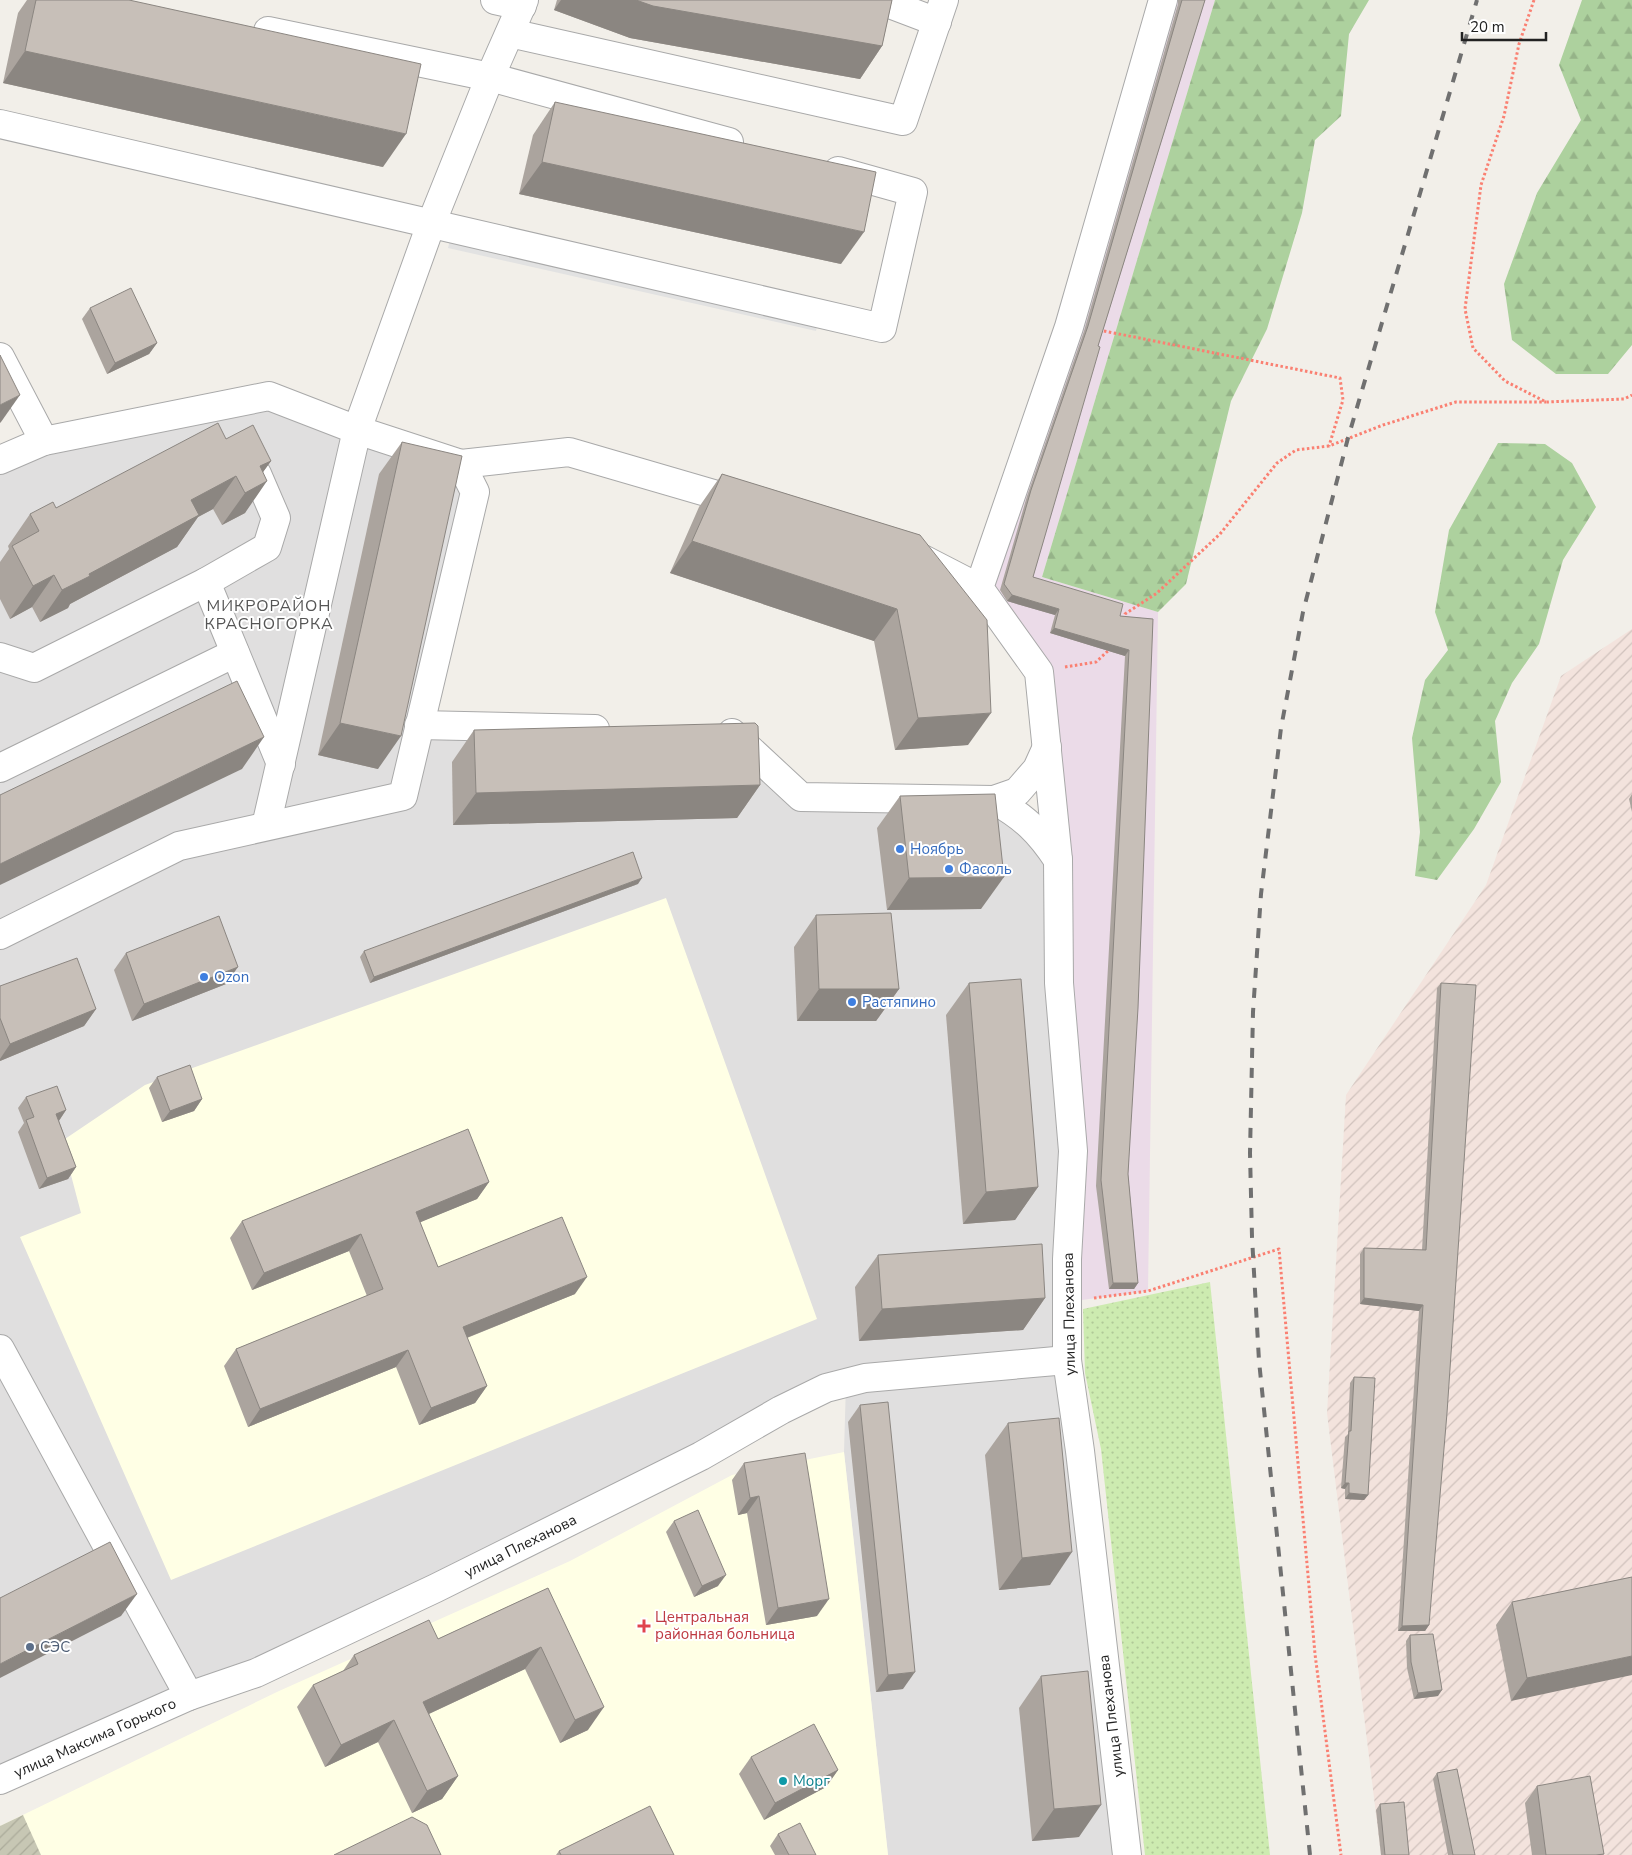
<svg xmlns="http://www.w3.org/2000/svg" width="1632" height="1855" font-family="'Nunito Sans',sans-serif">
  <defs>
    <pattern id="military-furrows" width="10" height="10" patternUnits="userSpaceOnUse" patternTransform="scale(1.25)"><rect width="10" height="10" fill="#f3e3dd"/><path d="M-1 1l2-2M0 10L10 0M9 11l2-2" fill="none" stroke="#d0c2bd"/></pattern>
    <pattern id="construction-furrows" width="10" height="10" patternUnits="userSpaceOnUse" patternTransform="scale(1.25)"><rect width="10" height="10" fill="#c7c7b4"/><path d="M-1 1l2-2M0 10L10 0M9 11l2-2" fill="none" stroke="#abab9a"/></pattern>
    <pattern id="forest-firs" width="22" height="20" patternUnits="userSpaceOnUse" patternTransform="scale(1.25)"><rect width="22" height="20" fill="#add19e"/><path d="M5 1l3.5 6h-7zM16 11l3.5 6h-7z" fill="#95b388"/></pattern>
    <pattern id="garden-dots" width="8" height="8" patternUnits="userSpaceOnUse" patternTransform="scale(1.25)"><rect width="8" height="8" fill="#cdebb0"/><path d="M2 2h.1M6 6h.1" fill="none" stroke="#b0c997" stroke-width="1.8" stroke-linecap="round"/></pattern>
  </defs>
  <rect width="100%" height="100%" fill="#f2efe9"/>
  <polygon fill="#e0dfdf" points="269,396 475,492 419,725 730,732 801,797 994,800 1058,860 1067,1259 1127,1855 888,1855 844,1452 846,1383 0,1780 0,460"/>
  <polygon fill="#ebdbe8" points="1163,0 1215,0 1042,577 1158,612 1148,1291 1067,1302 1039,672 979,588"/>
  <g fill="#ffffe5">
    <polygon points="666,898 817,1319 171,1580 20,1237 81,1213 62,1141 145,1085"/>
    <polygon points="844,1452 888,1855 0,1855 0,1826 279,1691 570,1561 732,1475"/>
  </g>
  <polygon fill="url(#military-furrows)" points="1632,629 1632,1855 1381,1855 1327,1413 1346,1095 1486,885 1561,676"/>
  <polygon fill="url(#construction-furrows)" points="23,1815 41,1855 0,1855 0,1826"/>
  <g fill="url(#forest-firs)">
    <polygon points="1215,0 1369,0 1349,34 1341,116 1315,140 1302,213 1267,329 1231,401 1186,584 1158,612 1042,577"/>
    <polygon points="1582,0 1632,0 1632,345 1608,374 1556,374 1512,340 1504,284 1537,193 1581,120 1559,65"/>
    <polygon points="1498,443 1545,444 1572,463 1596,507 1563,560 1539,644 1512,683 1495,721 1501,782 1474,829 1437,880 1415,876 1420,832 1412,738 1425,680 1448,650 1435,612 1449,530"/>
  </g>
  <polygon fill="url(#garden-dots)" points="1210,1282 1270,1855 1145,1855 1101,1449 1085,1373 1083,1309"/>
  <polygon fill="#e2e2e2" points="451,236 819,318 816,331 448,248"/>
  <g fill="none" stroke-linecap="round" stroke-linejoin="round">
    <defs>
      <g id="minor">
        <polyline points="495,0 522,6"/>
        <polyline points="879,0 937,22"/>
        <polyline points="268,31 490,77 729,142"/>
        <polyline points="510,33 903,121 944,0"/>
        <polyline points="0,124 882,328 913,192 838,171"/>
        <polyline points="0,357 44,441"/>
        <polyline points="0,460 44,441 269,396 357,430 461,464 475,492 403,796 179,846 0,935"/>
        <polyline points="461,464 569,452 744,503"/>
        <polyline points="917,556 979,588"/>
        <polyline points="206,582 281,764"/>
        <polyline points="0,657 34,668 206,582 267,547 276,518 257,474"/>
        <polyline points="419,725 595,729"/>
        <polyline points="732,733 801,797 994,800 1017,792 1037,769 1047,747"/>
        <polyline points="0,768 235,653"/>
        <path d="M994,800C1024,817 1039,831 1058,860"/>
        <polyline points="266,826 357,430 431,224 490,77 524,0"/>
        <polyline points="0,1349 189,1696"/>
        <path id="s1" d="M0,1780L189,1696L256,1673L436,1588L701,1456L781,1410L826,1388L865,1378L1067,1360"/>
        <polyline points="1127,1855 1080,1451 1067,1360 1067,1259 1073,1151 1059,983 1058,860 1039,672 979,588 1069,327 1163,0"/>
      </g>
    </defs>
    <use href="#minor" stroke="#a9a9a9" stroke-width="30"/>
    <g stroke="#fa8072" stroke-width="3" stroke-dasharray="2.5 2.5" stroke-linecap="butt">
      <polyline points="1534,0 1519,44 1504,116 1481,185 1465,309 1473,348 1505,381 1546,402 1624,399 1632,395"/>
      <polyline points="1099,330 1340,378 1343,400 1329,446"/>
      <polyline points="1123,619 1125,614 1157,593 1220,534 1277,463 1296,450 1329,446 1383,425 1456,402 1546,402"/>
      <polyline points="1065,667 1096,662 1110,649"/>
      <polyline points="1094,1298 1148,1291 1279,1249 1315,1654 1341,1855"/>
    </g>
    <use href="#minor" stroke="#fff" stroke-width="28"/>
    <polyline stroke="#707070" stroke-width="4" stroke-dasharray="10 10" stroke-linecap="butt" points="1310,1855 1259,1361 1252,1237 1250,1153 1253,1012 1261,894 1281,728 1303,612 1348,438 1477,0"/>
  </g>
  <g fill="#aba49e">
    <polygon points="27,0 129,0 383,167 3,83 18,13"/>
    <polygon points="557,0 892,0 882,46 860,79 630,38 554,10"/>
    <polygon points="1178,0 1205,0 1098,346 1033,577 1120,616 1153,619 1128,1174 1138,1283 1134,1289 1109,1289 1096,1186 1125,656 1050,633 1055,615 1007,601 1000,590 1027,496 1084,331 1178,4"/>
    <polygon points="555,102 841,264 519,194 533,135"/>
    <polygon points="90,308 157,343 149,354 107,374 82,319"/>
    <polygon points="226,439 271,461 263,472 245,513 222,525 213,509 198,517 177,547 70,604 68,608 40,622 32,607 10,619 0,599 0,562 9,549 8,546 30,514 56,508"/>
    <polygon points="402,442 378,769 318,755 379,474"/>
    <polygon points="722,474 920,535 968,745 895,750 874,641 670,573 699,507"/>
    <polygon points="474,730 760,785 737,818 453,825 452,762"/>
    <polygon points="1632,794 1632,812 1629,799"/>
    <polygon points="900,796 981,909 887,910 877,828"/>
    <polygon points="638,884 370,983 360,957 364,951"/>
    <polygon points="816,915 899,989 876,1021 797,1021 794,947"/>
    <polygon points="126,953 226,984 132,1021 114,970"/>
    <polygon points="969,983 1038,1187 1015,1220 963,1224 946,1015"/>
    <polygon points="1441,983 1429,1625 1425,1631 1398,1631 1419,1311 1360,1304 1360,1254 1364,1248 1422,1250 1437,988"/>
    <polygon points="0,986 96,1009 84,1026 0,1061"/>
    <polygon points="157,1077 202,1099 194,1111 162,1122 149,1088"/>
    <polygon points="26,1097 66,1110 59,1121 76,1167 68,1179 39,1189 18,1132 24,1123 18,1108"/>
    <polygon points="489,1182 477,1199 420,1222 438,1267 575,1294 467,1338 487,1386 475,1403 419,1425 396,1367 248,1427 224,1366 236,1349 367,1296 349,1251 252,1290 230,1238 242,1221"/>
    <polygon points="878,1255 1045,1298 1023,1330 859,1341 855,1287"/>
    <polygon points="1354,1377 1368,1495 1364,1500 1345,1499 1345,1489 1341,1488 1345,1437 1348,1434 1350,1383"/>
    <polygon points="860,1405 903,1689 876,1692 848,1422"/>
    <polygon points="1008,1423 1050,1585 999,1590 985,1455"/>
    <polygon points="744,1463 817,1616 766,1625 747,1513 738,1515 732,1480"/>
    <polygon points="674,1521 718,1586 694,1597 666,1532"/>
    <polygon points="1632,1577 1511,1701 1496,1625 1512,1602"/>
    <polygon points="548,1588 588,1730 560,1743 525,1669 429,1714 458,1776 442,1799 412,1813 378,1742 325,1767 297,1707 313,1685 343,1671 354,1655 438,1639"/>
    <polygon points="1410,1635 1438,1696 1414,1699 1407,1668 1406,1641"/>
    <polygon points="1041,1676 1079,1837 1032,1841 1019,1708"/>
    <polygon points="751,1757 838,1770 826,1787 764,1820 739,1774"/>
    <polygon points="1437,1773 1475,1855 1448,1855 1433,1779"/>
    <polygon points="1537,1786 1604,1854 1603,1855 1532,1855 1525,1803"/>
    <polygon points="1380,1804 1409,1855 1381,1855 1376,1810"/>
    <polygon points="778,1834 816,1855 775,1855 770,1846"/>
    <polygon points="559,1851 674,1855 556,1855"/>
  </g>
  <g fill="#8b8681">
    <polygon points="561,0 636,0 882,46 860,79 630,38 554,10"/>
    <polygon points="25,51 406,134 383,167 3,83"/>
    <polygon points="542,162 864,232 841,264 519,194"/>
    <polygon points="157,343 149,354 107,374 115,363"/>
    <polygon points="20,395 1,422 0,423 0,405"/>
    <polygon points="271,461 250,490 267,481 245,513 222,525 245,493 260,466"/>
    <polygon points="236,476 213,509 198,517 177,547 70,604 68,608 40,622 62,590 191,500"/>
    <polygon points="692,541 897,609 874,641 670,573"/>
    <polygon points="54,575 32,607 10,619 33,586"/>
    <polygon points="1012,595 1059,609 1055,615 1007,601"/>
    <polygon points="1054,628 1129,650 1125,656 1050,633"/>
    <polygon points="991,713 968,745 895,750 918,718"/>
    <polygon points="340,723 401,736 378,769 318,755"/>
    <polygon points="264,737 242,769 0,885 0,864"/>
    <polygon points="760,785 737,818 453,825 476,793"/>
    <polygon points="1004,877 981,909 887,910 909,878"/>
    <polygon points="642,878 638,884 370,983 374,977"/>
    <polygon points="238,967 226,984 132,1021 144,1004"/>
    <polygon points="819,989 899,989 876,1021 797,1021"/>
    <polygon points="96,1009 84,1026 0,1061 0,1059 10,1044"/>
    <polygon points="202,1099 194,1111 162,1122 170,1111"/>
    <polygon points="66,1110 58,1122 56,1114"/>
    <polygon points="76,1167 68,1179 39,1189 47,1178"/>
    <polygon points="489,1182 477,1199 404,1229 416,1212"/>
    <polygon points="1038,1187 1015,1220 963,1224 986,1192"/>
    <polygon points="361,1234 349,1251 252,1290 264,1273"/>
    <polygon points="587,1277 575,1294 451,1344 463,1327"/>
    <polygon points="1113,1283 1138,1283 1134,1289 1109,1289"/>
    <polygon points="1045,1298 1023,1330 859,1341 882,1309"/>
    <polygon points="1364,1298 1423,1305 1419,1311 1360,1304"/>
    <polygon points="408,1350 396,1367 248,1427 260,1409"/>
    <polygon points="487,1386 475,1403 419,1425 431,1408"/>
    <polygon points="1345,1483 1349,1483 1345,1489 1341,1488"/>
    <polygon points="1349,1493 1368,1495 1364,1500 1345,1499"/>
    <polygon points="759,1496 747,1513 738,1515 750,1498"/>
    <polygon points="1072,1552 1050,1585 999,1590 1022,1558"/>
    <polygon points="726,1575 718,1586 694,1597 702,1586"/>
    <polygon points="137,1594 121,1616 0,1678 0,1664"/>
    <polygon points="829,1599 817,1616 766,1625 778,1608"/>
    <polygon points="1429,1625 1425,1631 1398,1631 1402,1626"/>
    <polygon points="541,1647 525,1669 407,1724 423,1702"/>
    <polygon points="1632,1656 1632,1675 1511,1701 1527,1678"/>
    <polygon points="915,1672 903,1689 876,1692 888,1675"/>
    <polygon points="1442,1690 1438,1696 1414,1699 1418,1693"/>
    <polygon points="604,1707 588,1730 560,1743 575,1720"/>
    <polygon points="394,1720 378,1742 325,1767 341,1745"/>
    <polygon points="838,1770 826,1787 764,1820 775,1803"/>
    <polygon points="458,1776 442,1799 412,1813 427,1791"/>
    <polygon points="1101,1805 1079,1837 1032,1841 1054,1809"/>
  </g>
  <g fill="#c7bfb8" stroke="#8b8681">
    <polygon points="36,0 129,0 421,64 406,134 25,51"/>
    <polygon points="636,0 892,0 882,46 653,6"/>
    <polygon points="1182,0 1205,0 1098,346 1100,347 1033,577 1123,604 1120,616 1153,619 1138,1008 1128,1174 1138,1283 1113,1283 1101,1180 1129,650 1054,628 1059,609 1012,595 1004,584 1031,490 1088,326"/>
    <polygon points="555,102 876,172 864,232 542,162"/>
    <polygon points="131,288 157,343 115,363 90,308"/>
    <polygon points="0,355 20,395 0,405"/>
    <polygon points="218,423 226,439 253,425 271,461 260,466 267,481 245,493 236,476 191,500 199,515 89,574 90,576 62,590 54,575 33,586 12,546 39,531 30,514 53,502 56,508"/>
    <polygon points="402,442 462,456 401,736 340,723"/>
    <polygon points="722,474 920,535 987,620 991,713 918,718 897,609 692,541"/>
    <polygon points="237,681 264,737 0,864 0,795"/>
    <polygon points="755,723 758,726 760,785 476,793 474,730"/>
    <polygon points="995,794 1004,877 909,878 900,796"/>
    <polygon points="633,852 642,878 374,977 364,951"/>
    <polygon points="891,913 899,989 819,989 816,915"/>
    <polygon points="219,916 238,967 144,1004 126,953"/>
    <polygon points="77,958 96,1009 10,1044 0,1018 0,986"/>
    <polygon points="1021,979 1038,1187 986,1192 969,983"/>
    <polygon points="1441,983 1476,985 1447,1413 1429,1625 1402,1626 1423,1305 1364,1298 1364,1248 1426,1250"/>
    <polygon points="190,1065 202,1099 170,1111 157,1077"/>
    <polygon points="57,1086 66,1110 56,1114 76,1167 47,1178 26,1120 34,1117 26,1097"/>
    <polygon points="468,1129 489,1182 416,1212 438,1267 562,1217 587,1277 463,1327 487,1386 431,1408 408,1350 260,1409 236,1349 383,1289 361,1234 264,1273 242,1221"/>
    <polygon points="1042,1244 1045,1298 882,1309 878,1255"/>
    <polygon points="1354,1377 1375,1378 1368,1495 1349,1493 1349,1483 1345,1483 1349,1431 1351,1431"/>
    <polygon points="888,1402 915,1672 888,1675 860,1405"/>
    <polygon points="1059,1418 1072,1552 1022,1558 1008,1423"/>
    <polygon points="805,1453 829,1599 778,1608 759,1496 750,1498 744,1463"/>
    <polygon points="698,1510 726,1575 702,1586 674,1521"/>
    <polygon points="110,1542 137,1594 0,1664 0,1598"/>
    <polygon points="1632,1577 1632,1656 1527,1678 1512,1602"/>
    <polygon points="548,1588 604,1707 575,1720 541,1647 423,1702 458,1776 427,1791 394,1720 341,1745 313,1685 358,1664 354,1655 429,1620 438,1639"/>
    <polygon points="1433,1634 1442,1690 1418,1693 1411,1662 1410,1635"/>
    <polygon points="1088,1671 1101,1805 1054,1809 1041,1676"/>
    <polygon points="814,1724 838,1770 775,1803 751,1757"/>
    <polygon points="1457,1769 1475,1855 1453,1855 1437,1773"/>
    <polygon points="1590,1776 1604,1854 1596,1855 1546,1855 1537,1786"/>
    <polygon points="1404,1802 1409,1855 1385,1855 1380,1804"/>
    <polygon points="650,1806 674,1855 561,1855 559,1851"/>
    <polygon points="412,1817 427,1825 441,1855 334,1855"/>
    <polygon points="800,1823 816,1855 789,1855 778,1834"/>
  </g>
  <g fill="#3f7fe0" stroke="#fff" stroke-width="2">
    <circle cx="900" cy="849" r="5"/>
    <circle cx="949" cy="869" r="5"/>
    <circle cx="204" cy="977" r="5"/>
    <circle cx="852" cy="1002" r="5"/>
  </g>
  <path fill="#e0444e" stroke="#fff" stroke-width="2" d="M641.5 1618.5h5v5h5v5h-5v5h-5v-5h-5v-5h5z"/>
  <circle fill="#5c6f8a" stroke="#fff" stroke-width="2" cx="30" cy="1647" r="5"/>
  <circle fill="#0f9aa8" stroke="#fff" stroke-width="2" cx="783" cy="1781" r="5"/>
  <g text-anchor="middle" stroke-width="4" stroke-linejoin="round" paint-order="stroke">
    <g font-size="15" fill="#366cbe" stroke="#fff" text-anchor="start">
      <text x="910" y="854">Ноябрь</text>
      <text x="959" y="874">Фасоль</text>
      <text x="214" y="982">Ozon</text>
      <text x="862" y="1007">Растяпино</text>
    </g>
    <g font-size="15" fill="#222" stroke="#fff">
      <text transform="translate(1069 1314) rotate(-91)" y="5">улица Плеханова</text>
      <text dy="5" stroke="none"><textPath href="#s1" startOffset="571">улица Плеханова</textPath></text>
      <text transform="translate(1111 1716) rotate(-97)" y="5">улица Плеханова</text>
      <text dy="5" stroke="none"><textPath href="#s1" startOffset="104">улица Максима Горького</textPath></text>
    </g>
    <g font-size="15" fill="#be3a42" stroke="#fff" text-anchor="start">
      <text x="655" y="1622">Центральная<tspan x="655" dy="17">районная больница</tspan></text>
    </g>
    <g font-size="15" fill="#4e5e75" stroke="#fff" text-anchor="start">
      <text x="40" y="1652">СЭС</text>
    </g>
    <g font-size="15" fill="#0d838f" stroke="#fff" text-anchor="start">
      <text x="793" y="1786">Морг</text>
    </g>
    <g font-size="16" letter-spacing="1" fill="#555" stroke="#fff">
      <text x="269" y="611">МИКРОРАЙОН<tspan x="269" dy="18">КРАСНОГОРКА</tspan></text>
    </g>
  </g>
  <path d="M1462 32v8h84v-8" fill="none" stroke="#222222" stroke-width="2.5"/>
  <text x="1470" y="32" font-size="15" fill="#222222" stroke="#ffffff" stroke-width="4" paint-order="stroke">20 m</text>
</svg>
